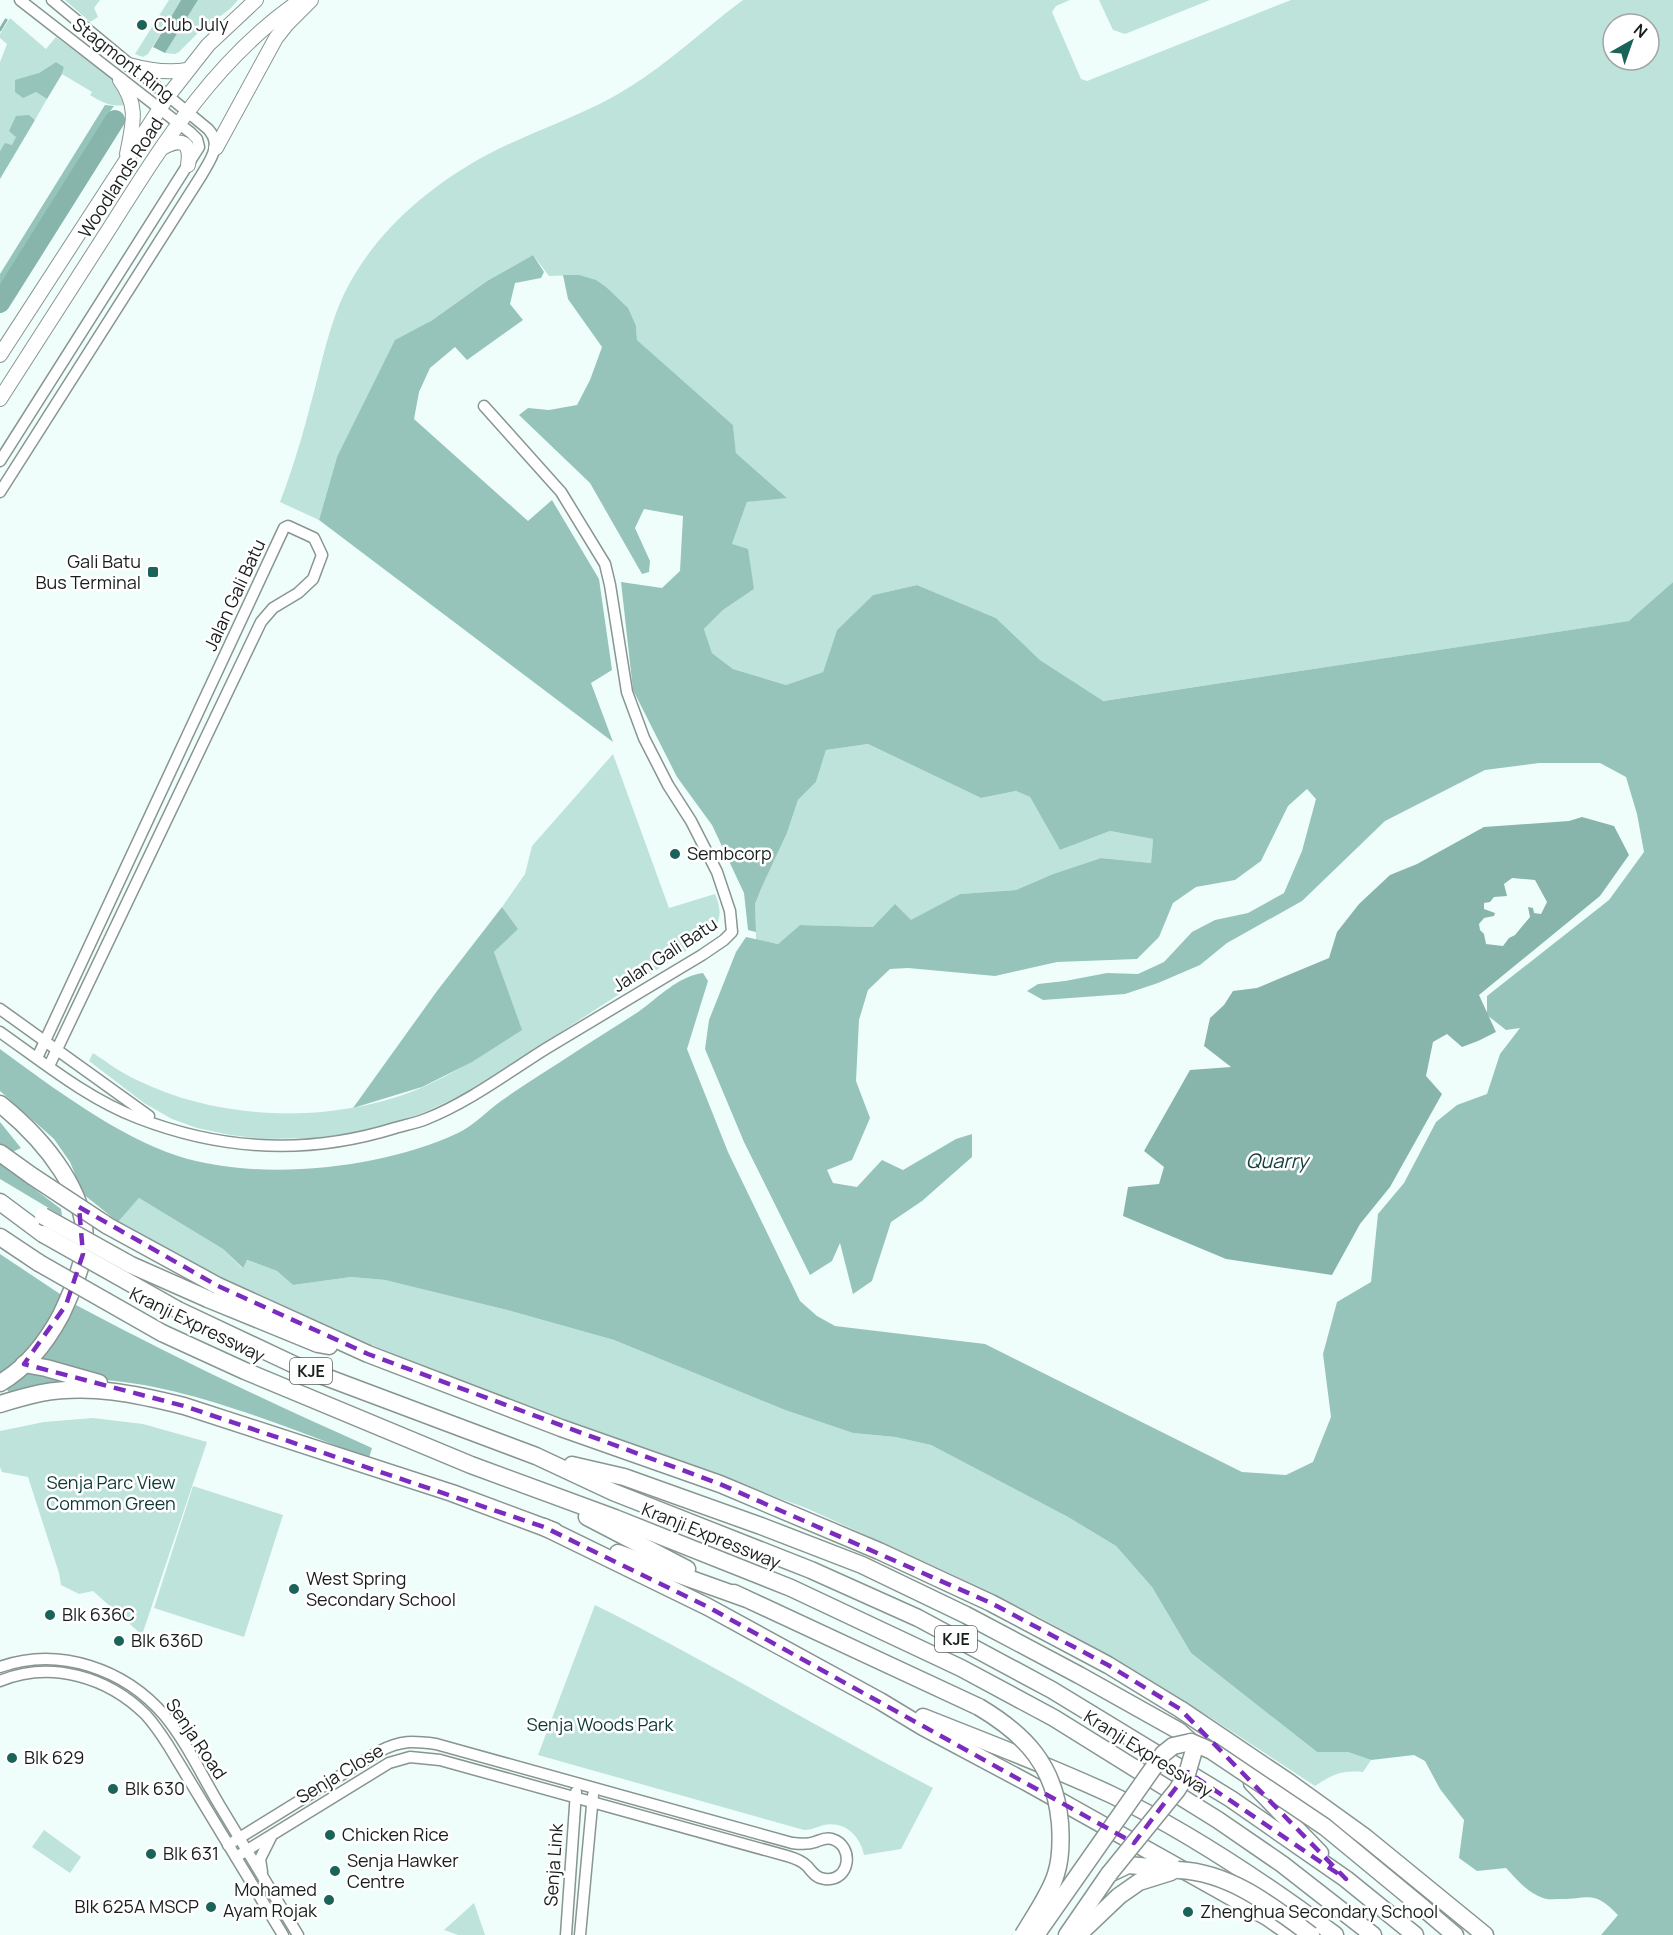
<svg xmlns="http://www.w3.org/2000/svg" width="1673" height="1935" font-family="Manrope,sans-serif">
  <rect width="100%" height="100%" fill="#f0fefb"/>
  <g fill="#bde3db" fill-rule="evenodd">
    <polygon points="65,0 100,0 94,8 98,17 90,22"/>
    <polygon points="169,0 181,0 148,54 143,57 135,54"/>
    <polygon points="198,0 238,0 230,9 201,30 179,52 175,54 165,53"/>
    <path d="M743,0H1070L1056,6L1052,12L1081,79L1087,81L1291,0H1673V582L1630,621L1102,701L1040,660L996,618L917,585L873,595L837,630L823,672L786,685L733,669L712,653L704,629L723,610L754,589L732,544L747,502L786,497L736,453L733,425L637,340L636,326L579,275L549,276L533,255L487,281L431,321L337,457L319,520L280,502C296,461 307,419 318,376C325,348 332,320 344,294C373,235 424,190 481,158C528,132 582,117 628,88C669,63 704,29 743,0ZM1613,24H1649V60H1613Z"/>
    <polygon points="1099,0 1210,0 1125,34 1113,30"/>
    <path d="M10,18L46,49L56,37L116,82L129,105C113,107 104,104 90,95L92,92L62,74L64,67L56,62L39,73L36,92L47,99L35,120L29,115L12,145L5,144L0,151V62L7,44L0,38V34Z"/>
    <polygon points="868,744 981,798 1016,791 1030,797 1060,850 1110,831 1153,839 1151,863 1101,858 1053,874 1016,890 960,894 911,921 873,927 800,925 778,944 756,940 755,904 761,889 787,833 798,800 816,782 826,750"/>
    <path d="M613,754L669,908L715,894C722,910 721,919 712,934L470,1091L423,1113L368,1131L315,1138L263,1139L230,1135L197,1128L172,1119L144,1103L89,1061L93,1053C108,1063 123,1074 139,1081C223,1122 338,1124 423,1087C458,1071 489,1051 521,1030L494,952L517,929L502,907L525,874L532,846Z"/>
    <path d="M139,1198L223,1249L242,1268L246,1260L277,1271L293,1285L351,1277L385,1280L507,1310L614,1340L785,1410L853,1433L895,1437L931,1445L1068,1517L1116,1546L1152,1587L1191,1653L1317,1752H1348L1371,1760L1363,1772C1342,1770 1333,1774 1315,1786L1208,1716L1115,1659L1039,1617L947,1572L806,1508L498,1396L302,1317L213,1277L118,1222Z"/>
    <polygon points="93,1418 143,1424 207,1442 142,1635 93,1591 79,1594 61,1585 59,1573 28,1477 2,1472 0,1467 0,1431 44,1422"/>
    <polygon points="193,1486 283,1515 244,1637 154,1608"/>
    <path d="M595,1605C710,1662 819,1729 933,1788L901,1849L864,1855C860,1835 844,1821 824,1825C816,1827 812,1830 804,1830L538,1755Z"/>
    <polygon points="44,1830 81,1857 70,1873 32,1847"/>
    <polygon points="474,1903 485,1935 458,1935 444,1930"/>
  </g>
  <g fill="#96c4bb">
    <polygon points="56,62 64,67 62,74 47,99 36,92 23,98 15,92 15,80 39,73"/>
    <polygon points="105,105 114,106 108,114 112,117 0,294 0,274"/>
    <polygon points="29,115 35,120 0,179 0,151 5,143 12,145 16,137 9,131 16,116"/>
    <polygon points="533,255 544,272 541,278 515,283 510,304 523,320 467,360 455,347 430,368 419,392 414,419 528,521 552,500 599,579 612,670 591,683 613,742 319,520 337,457 395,340 431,321 487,281"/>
    <path d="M563,275H579L596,280L606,287L628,308L636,326L637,340L733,425L736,453L787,498L747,502L732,544L748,549L754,589L723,610L704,629L712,653L733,669L786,685L823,672L837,630L873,595L917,585L996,618L1040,660L1103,701L1629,621L1673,582V1935H1601L1618,1915C1592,1888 1589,1900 1557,1899C1552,1899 1548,1900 1543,1898C1527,1892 1518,1881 1506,1868L1477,1871L1459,1858L1464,1820L1440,1789L1425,1761L1414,1755L1371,1760L1348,1752H1317L1191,1653L1152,1587L1116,1546L1068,1517L931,1445L895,1437L853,1433L785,1410L614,1340L507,1310L385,1280L351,1277L293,1285L277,1271L247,1260L243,1268L223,1249L139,1198L118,1222L83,1194L70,1162L54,1139L0,1091V1049C52,1087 117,1136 178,1156C259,1182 381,1169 458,1133C473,1126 487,1111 501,1101C526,1083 552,1068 577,1051C597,1038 618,1025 638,1012C658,998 678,976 703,973L708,981L687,1049L728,1152L800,1301L817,1316L835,1326L985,1344L1242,1472L1286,1475L1313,1462L1331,1417L1323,1354L1337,1302L1371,1282L1378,1214L1404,1183L1436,1122L1457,1105L1487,1094L1500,1054L1520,1028L1506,1030L1487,1015V996L1609,900L1644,852L1637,814L1626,777L1600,763H1539L1485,770L1385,821L1302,901L1227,943L1200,965L1158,983L1125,994L1043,1000L1027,991L1038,984L1065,981L1107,973L1138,974L1164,962L1192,932L1215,920L1248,913L1284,893L1302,851L1316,799L1307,789L1288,806L1261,861L1235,880L1196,887L1173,903L1159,937L1137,959L1057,962L995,976L908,968L890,969L868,990L859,1020L856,1081L870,1118L852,1160L827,1170L833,1183L857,1187L882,1160L903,1170L956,1139L972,1134V1157L922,1201L891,1222L872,1281L853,1294L840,1243L832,1261L810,1275L744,1142L705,1049L709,1020L736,952L746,937L778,944L800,925L873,927L895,904L911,920L960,894L1016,890L1053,874L1101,858L1151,863L1153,839L1110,831L1060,850L1030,797L1016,791L981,798L868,744L826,750L816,782L798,800L787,833L761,889L755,904L756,932L748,930L744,893L712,825L677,777L633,690L621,582L662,588L680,571L683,516L644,509L635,528L650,561L649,572L642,574L590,483L519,415L528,408L549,410L577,405L590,380L602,347L568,299Z"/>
    <polygon points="502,907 518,929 494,952 522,1030 472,1062 422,1087 353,1108 437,991"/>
    <polygon points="0,1122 21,1148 10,1153 0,1145"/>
    <polygon points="0,1163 61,1209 62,1216 0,1179"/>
    <path d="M0,1254L63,1296C51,1325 25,1356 0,1374Z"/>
    <path d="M76,1305C173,1357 271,1403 372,1448L369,1458C282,1426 186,1384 93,1379C65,1378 35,1387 8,1392L6,1386L61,1331Z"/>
  </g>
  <g fill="#87b5ab" fill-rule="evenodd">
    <polygon points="181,0 198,0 165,53 153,47"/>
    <path d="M1582,817L1614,826L1629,855L1600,896L1479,995L1496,1032L1478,1041L1462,1047L1447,1034L1433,1042L1426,1076L1442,1094L1390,1187L1360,1224L1332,1275L1226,1259L1123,1216L1128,1187L1159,1184L1164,1167L1144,1151L1190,1070L1231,1067L1204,1046L1210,1018L1224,1005L1233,991L1257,988L1329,958L1337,932L1359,904L1390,875L1417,864L1484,827L1569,821ZM1512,878L1535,880L1547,902L1541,914L1534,913L1533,908L1528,907L1530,917L1515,935L1509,938L1503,946L1486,944L1484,934L1480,930L1479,924L1484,918L1494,916L1495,913L1484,909V903L1490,902L1494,897L1507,896L1504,884Z"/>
  </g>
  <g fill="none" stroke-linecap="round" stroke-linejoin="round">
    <polyline stroke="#87b5ab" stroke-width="3" points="0,30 6,20"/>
    <polyline stroke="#87b5ab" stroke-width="20" points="0,303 115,120"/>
    <defs>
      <g id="minor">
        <polyline points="0,461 199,147 197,139 191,133 20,0"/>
        <path d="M0,492L201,176C210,160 223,145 208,129L52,0"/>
        <polyline points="0,1009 149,1116"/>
        <path d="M0,1032C44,1063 88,1099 138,1118C223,1151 308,1155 395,1128C405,1125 416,1123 426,1119C469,1102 507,1073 547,1048C598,1017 650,986 702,955L724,940L732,932L730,911L717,872L691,821L668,785L644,738L627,692L610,585L605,564L561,492L484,406"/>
        <polyline points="37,1058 284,528 288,526 314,538 322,555 313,579 298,593 273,608 261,622 49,1066"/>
        <path d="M0,1667C59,1646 125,1669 165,1716C187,1743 202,1776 220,1806C246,1849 272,1892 298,1935"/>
        <path d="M0,1681C51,1660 108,1677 146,1715C154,1724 161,1734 168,1745L283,1935"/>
        <path d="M228,1845L380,1751C401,1740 413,1741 436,1744L792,1843C799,1844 807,1845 815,1842C821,1840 825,1837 832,1839C855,1846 850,1882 825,1879C816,1878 813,1873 807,1866C802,1861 794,1858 787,1856L440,1760L410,1757L389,1763L236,1857"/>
        <polyline points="262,1872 260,1859 271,1837"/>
        <polyline points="566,1935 576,1792"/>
        <polyline points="580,1935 593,1795"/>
      </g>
      <g id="major">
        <path d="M129,65C147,70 169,73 187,70"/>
        <path d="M120,80C139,106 133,124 127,154"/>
        <path d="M162,148C181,137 192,142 188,165"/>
        <polyline points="216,148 276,38 287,24 311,0"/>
        <polyline points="0,355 168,96 208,45 256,0"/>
        <path d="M0,399C37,341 74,283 111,226C164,142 217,57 301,0"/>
      </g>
      <g id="highway">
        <path d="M0,1104C41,1137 95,1197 83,1255C80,1273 69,1298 61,1315C47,1341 26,1368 0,1383"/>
        <polyline points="0,1153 32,1176"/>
        <polyline points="0,1202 43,1234"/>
        <polyline points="0,1237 39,1263"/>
        <polyline points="218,1286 368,1354 561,1428 720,1484 879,1551 991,1603 1108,1665 1180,1709 1290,1783 1365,1837 1485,1935"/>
        <polyline points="208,1299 318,1344 329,1346"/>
        <polyline points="178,1310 299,1367 536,1456 613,1492 811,1570 918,1618 1052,1690 1231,1799 1346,1879 1415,1935"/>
        <polyline points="162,1333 245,1371 471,1465 615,1518 791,1588 961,1668 1054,1718 1218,1820 1282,1864 1373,1935"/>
        <polyline points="24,1364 46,1368 99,1383"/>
        <path d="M0,1404C13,1400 27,1396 41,1393C90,1384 136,1394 184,1406L452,1493L554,1531"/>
        <polyline points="572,1465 624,1477 761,1526 862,1565 966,1615 1079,1675 1179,1731 1191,1742"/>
        <polyline points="587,1517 687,1569"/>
        <polyline points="544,1527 708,1607 880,1701 923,1727 1028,1783 1267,1917 1293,1935"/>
        <polyline points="618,1553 744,1598"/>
        <polyline points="734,1593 979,1707"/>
        <path d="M923,1717C986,1742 1050,1766 1112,1795C1191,1833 1265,1883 1335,1935"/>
        <polyline points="1252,1783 1320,1853"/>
        <polyline points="1422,1907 1455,1935"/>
        <polyline points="1067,1935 1109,1874 1128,1865 1173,1869"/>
        <polyline points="1078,1935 1119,1896 1139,1882 1171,1872"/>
      </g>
    </defs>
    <use href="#minor" stroke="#889592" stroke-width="13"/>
    <use href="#major" stroke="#889592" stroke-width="16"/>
    <use href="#highway" stroke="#889592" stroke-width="19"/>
    <use href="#minor" stroke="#fff" stroke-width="10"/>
    <use href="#major" stroke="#fff" stroke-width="14"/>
    <use href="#highway" stroke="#fff" stroke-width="16"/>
    <defs>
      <g id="highway-bridge">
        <polyline points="32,1176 108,1226 218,1286"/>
        <polyline points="43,1216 131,1265 208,1299"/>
        <polyline points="43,1234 178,1310"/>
        <polyline points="39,1263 162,1333"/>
        <path d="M979,1707C1026,1735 1055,1766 1060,1823C1061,1838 1061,1859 1056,1874C1050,1894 1034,1916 1023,1935"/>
        <path d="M1178,1870C1229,1872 1271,1905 1311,1935"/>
        <polyline points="1109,1874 1177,1790 1187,1774 1194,1750 1191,1742"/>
        <polyline points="1036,1935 1163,1754 1173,1746 1191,1742 1212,1751 1325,1827 1422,1907"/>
      </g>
    </defs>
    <use href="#highway-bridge" stroke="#889592" stroke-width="19" stroke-linecap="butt"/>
    <use href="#highway-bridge" stroke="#fff" stroke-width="16"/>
  </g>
  <path fill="none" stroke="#7b2cbf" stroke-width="4.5" stroke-dasharray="12 8" stroke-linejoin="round" d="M79,1207L218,1286L368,1354L720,1484L991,1603L1108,1665L1180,1709L1346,1879L1188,1772L1134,1843L708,1607L544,1527L184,1406L24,1364L66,1305L83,1254Z"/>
  <g fill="#1a6358" stroke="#fff" stroke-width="2">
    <circle cx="142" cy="25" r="6"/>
    <rect x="147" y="566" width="12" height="12" rx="3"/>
    <circle cx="675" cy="854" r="6"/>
    <circle cx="294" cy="1589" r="6"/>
    <circle cx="50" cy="1615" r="6"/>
    <circle cx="119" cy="1641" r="6"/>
    <circle cx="12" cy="1758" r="6"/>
    <circle cx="113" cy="1789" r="6"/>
    <circle cx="330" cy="1835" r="6"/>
    <circle cx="151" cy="1854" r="6"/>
    <circle cx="335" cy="1871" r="6"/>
    <circle cx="329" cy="1900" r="6"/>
    <circle cx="211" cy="1907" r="6"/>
    <circle cx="1188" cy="1912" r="6"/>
  </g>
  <g text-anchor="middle" stroke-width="5" stroke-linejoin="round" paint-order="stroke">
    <g fill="#fff" stroke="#5e6261" stroke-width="1.5">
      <rect x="290" y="1358" width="42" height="26" rx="4.5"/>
      <rect x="935" y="1626" width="42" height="26" rx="4.5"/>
    </g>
    <g font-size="16" font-weight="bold" fill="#191e1d">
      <text x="311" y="1377">KJE</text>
      <text x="956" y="1645">KJE</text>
    </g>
    <g font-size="18" fill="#191e1d" stroke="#fff" text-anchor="start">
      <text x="154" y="31">Club July</text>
      <text x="141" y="568" text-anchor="end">Gali Batu<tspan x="141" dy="21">Bus Terminal</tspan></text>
      <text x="687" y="860">Sembcorp</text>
      <text x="306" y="1585">West Spring<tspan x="306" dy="21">Secondary School</tspan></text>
      <text x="62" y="1621">Blk 636C</text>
      <text x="131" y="1647">Blk 636D</text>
      <text x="24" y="1764">Blk 629</text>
      <text x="125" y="1795">Blk 630</text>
      <text x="342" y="1841">Chicken Rice</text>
      <text x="163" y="1860">Blk 631</text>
      <text x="347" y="1867">Senja Hawker<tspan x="347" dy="21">Centre</tspan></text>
      <text x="317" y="1896" text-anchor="end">Mohamed<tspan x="317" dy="21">Ayam Rojak</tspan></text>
      <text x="199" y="1913" text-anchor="end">Blk 625A MSCP</text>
      <text x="1200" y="1918">Zhenghua Secondary School</text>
    </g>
    <g font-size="18" fill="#191e1d" stroke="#fff">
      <text transform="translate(123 60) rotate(38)" y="6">Stagmont Ring</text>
      <text transform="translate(121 178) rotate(-57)" y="6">Woodlands Road</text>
      <text transform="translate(235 595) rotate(-65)" y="6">Jalan Gali Batu</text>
      <text transform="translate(665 955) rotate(-33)" y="6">Jalan Gali Batu</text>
      <text transform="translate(197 1325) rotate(26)" y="6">Kranji Expressway</text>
      <text transform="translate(711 1536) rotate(22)" y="6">Kranji Expressway</text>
      <text transform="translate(196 1739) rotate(56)" y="6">Senja Road</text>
      <text transform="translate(1148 1754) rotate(32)" y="6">Kranji Expressway</text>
      <text transform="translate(340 1774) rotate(-31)" y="6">Senja Close</text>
      <text transform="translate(554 1865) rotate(-86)" y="6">Senja Link</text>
    </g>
    <g font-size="18" fill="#0f3a34" stroke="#fff">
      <text x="111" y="1489">Senja Parc View<tspan x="111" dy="21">Common Green</tspan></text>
      <text x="600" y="1731">Senja Woods Park</text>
    </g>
    <g font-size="20" font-style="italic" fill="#133d37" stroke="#fff">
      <text x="1277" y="1168">Quarry</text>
    </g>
  </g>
  <g transform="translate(1631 42) rotate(40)"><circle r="28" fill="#ffffff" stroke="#a3a5a5" stroke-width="1.5"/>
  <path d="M0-4.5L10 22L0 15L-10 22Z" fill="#1a6358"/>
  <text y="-9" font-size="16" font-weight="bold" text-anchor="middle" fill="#191e1d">N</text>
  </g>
</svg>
